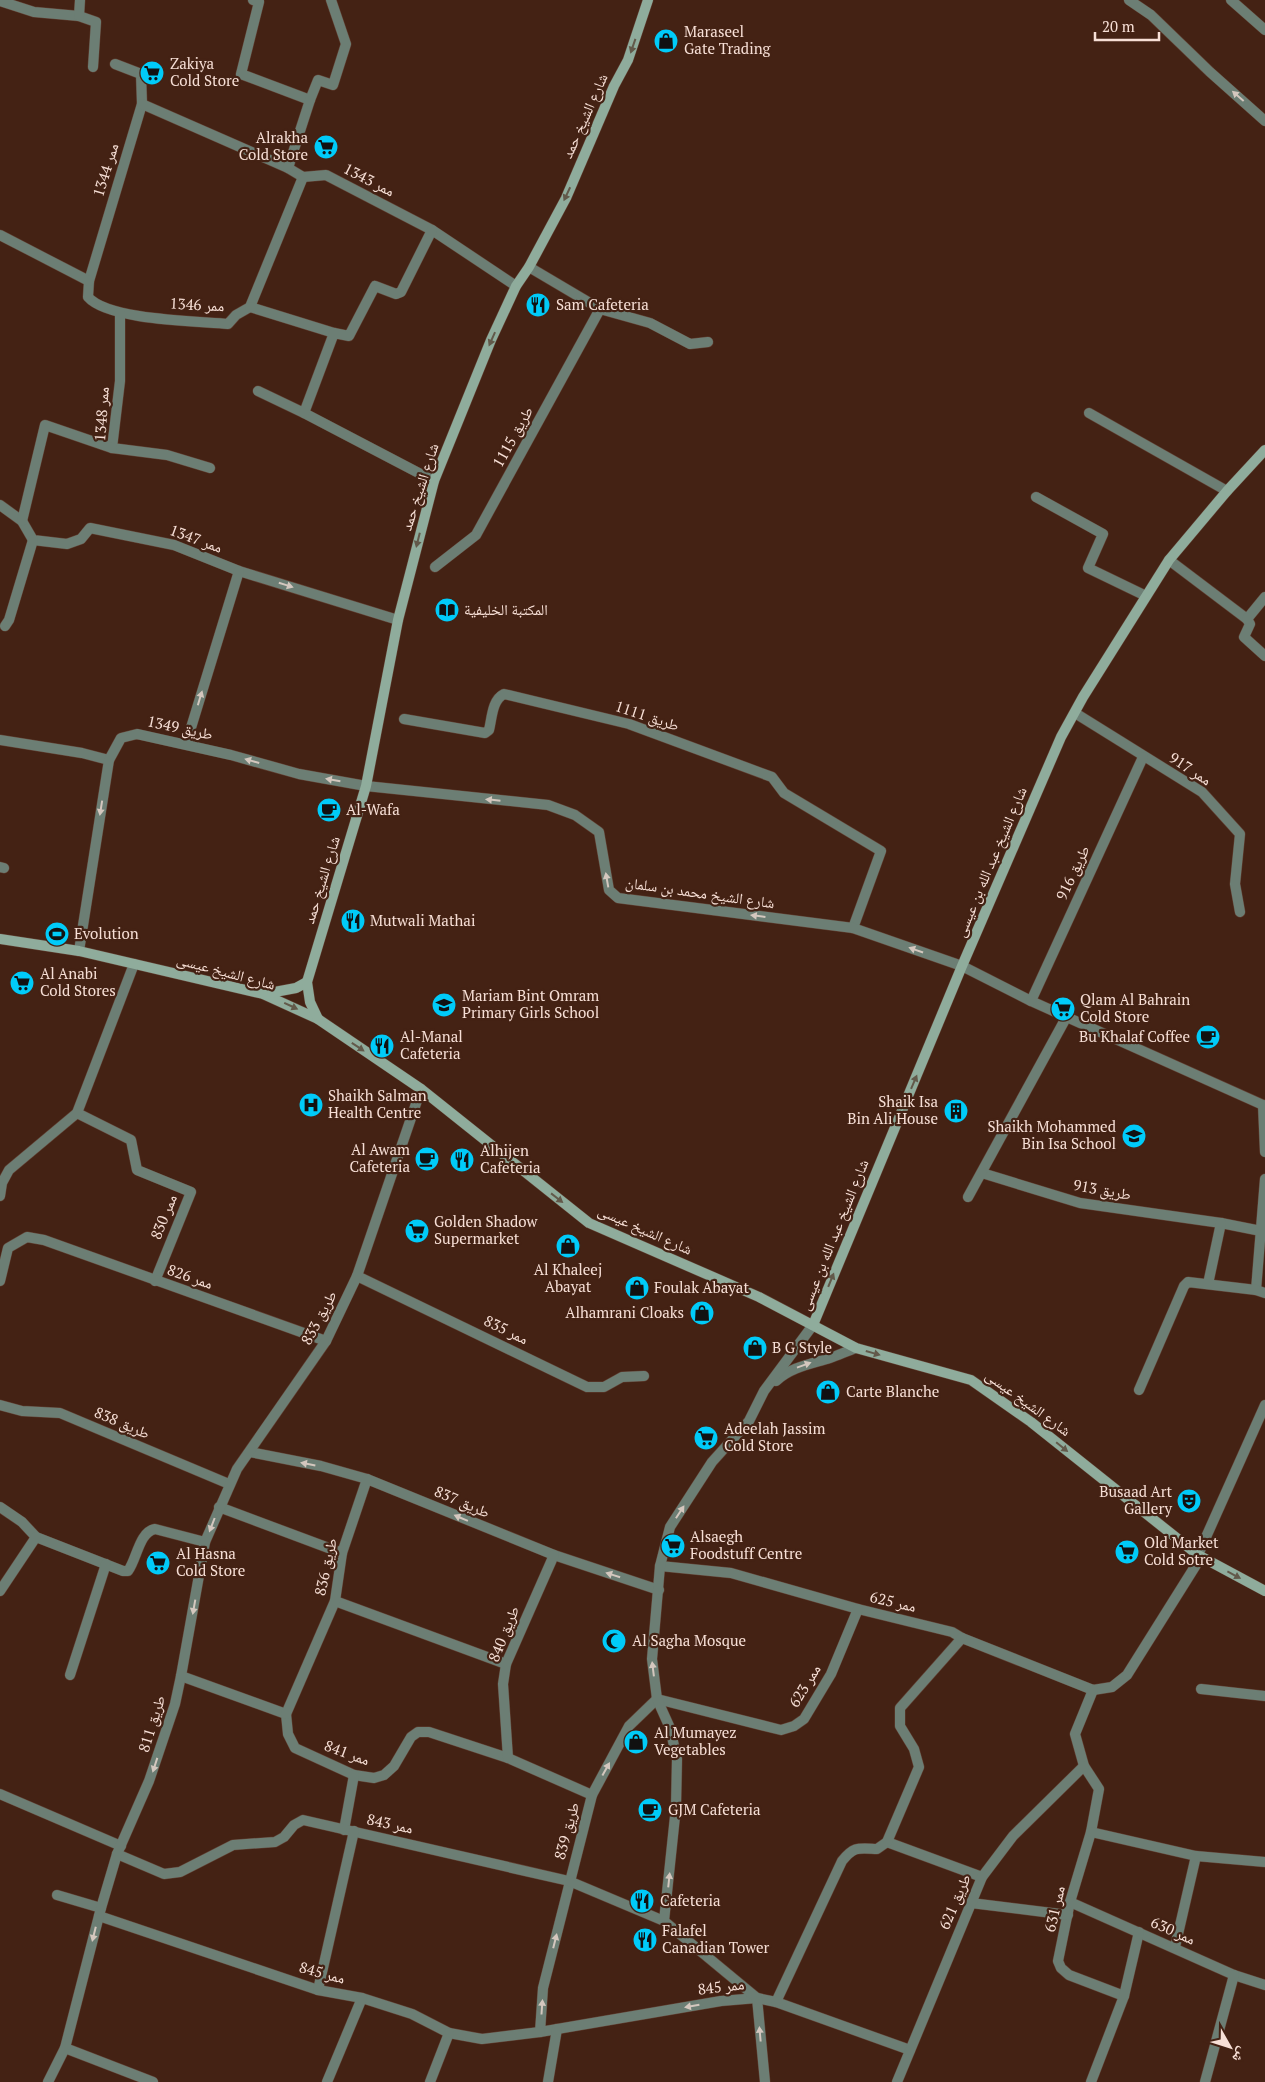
<svg xmlns="http://www.w3.org/2000/svg" width="1265" height="2082" font-family="'PT Serif','Noto Naskh Arabic',serif">
  <rect width="100%" height="100%" fill="#442214"/>
  <g fill="none" stroke-linecap="round" stroke-linejoin="round">
    <defs>
      <g id="street">
        <polyline points="253,0 259,2 241,74 310,100"/>
        <polyline points="1129,0 1151,15 1210,72 1265,121"/>
        <polyline points="1231,0 1265,30"/>
        <polyline points="0,1 34,12 79,16 96,22 93,67"/>
        <polyline points="79,16 80,0"/>
        <path d="M115,64L141,74L142,104L89,281L88,297C108,320 195,321 228,324L236,315L250,307L303,177"/>
        <polyline points="142,104 288,168 303,177 326,175 432,230 516,286"/>
        <polyline points="288,168 310,100 318,80 333,85 346,44 331,0"/>
        <polyline points="0,235 89,281"/>
        <polyline points="529,267 600,309 650,323 690,344 708,342"/>
        <polyline points="250,307 334,333"/>
        <polyline points="120,313 120,381 112,448 167,455 210,468"/>
        <polyline points="258,391 304,413 434,481"/>
        <polyline points="304,413 334,333 349,336 375,286 396,294 401,292 432,230"/>
        <polyline points="1089,413 1227,491"/>
        <polyline points="1036,497 1103,534 1088,568 1146,596"/>
        <polyline points="0,505 22,521 33,540 67,544 81,539 90,528 174,545 239,571 398,620"/>
        <polyline points="22,521 45,425 112,448"/>
        <polyline points="1169,560 1247,619 1250,624 1244,637 1265,656"/>
        <polyline points="435,567 476,535 600,309"/>
        <polyline points="1247,619 1265,597"/>
        <polyline points="5,626 9,620 33,540"/>
        <polyline points="1075,713 1202,792 1240,834 1235,884 1240,912"/>
        <path d="M404,719L485,733L489,730C492,718 492,700 504,694L629,724L772,777L784,793L881,851L853,928"/>
        <polyline points="0,740 82,753 109,760"/>
        <polyline points="186,744 239,571"/>
        <polyline points="0,867 4,868"/>
        <polyline points="79,951 109,760 121,738 137,734 231,755 299,774 366,786 548,805 575,815 599,832 609,890 618,898 853,928 962,966 1031,1001 1263,1105"/>
        <polyline points="1031,1001 1143,757"/>
        <polyline points="1263,1105 1265,1152"/>
        <polyline points="77,1113 131,1140 137,1170 191,1192 155,1281"/>
        <polyline points="982,1173 1080,1203 1221,1223 1261,1231"/>
        <polyline points="0,1196 2,1183 9,1170 77,1113 134,964"/>
        <polyline points="968,1197 1067,1016"/>
        <polyline points="357,1276 587,1387 604,1387 622,1377 644,1376"/>
        <polyline points="0,1281 8,1248 27,1237 44,1240 326,1341"/>
        <polyline points="1208,1284 1221,1223"/>
        <polyline points="1256,1290 1265,1179"/>
        <path d="M776,1381C791,1367 811,1364 830,1358C839,1355 847,1351 856,1348"/>
        <polyline points="1139,1390 1184,1286 1188,1282 1256,1290 1265,1293"/>
        <polyline points="0,1405 22,1411 60,1413 229,1484"/>
        <polyline points="250,1452 321,1466 367,1479 554,1555 659,1590"/>
        <path d="M0,1507L22,1522L36,1537L123,1571H128C137,1559 139,1532 155,1529L205,1542"/>
        <polyline points="219,1507 342,1553"/>
        <polyline points="1198,1555 1265,1405"/>
        <polyline points="660,1566 731,1573 858,1609 952,1632 962,1638 1093,1690 1112,1687 1127,1675 1201,1557"/>
        <polyline points="0,1591 36,1537"/>
        <polyline points="335,1601 506,1664"/>
        <polyline points="858,1609 831,1674 804,1719 794,1726 781,1730 657,1699 629,1726 592,1795 543,1988 540,2032 721,2001 757,1998 776,2002 910,2050"/>
        <polyline points="70,1675 106,1564"/>
        <polyline points="181,1676 286,1714 288,1734 295,1748 354,1775 374,1778 384,1775 394,1766 411,1737 418,1732 429,1732 508,1758 592,1795"/>
        <polyline points="1201,1689 1265,1696"/>
        <polyline points="1093,1690 1075,1734 1084,1766 1099,1789 1091,1832 1070,1902 1058,1961 1061,1968 1069,1975 1124,1996"/>
        <polyline points="286,1714 335,1601 342,1553 367,1479"/>
        <polyline points="508,1758 503,1684 506,1664 554,1555"/>
        <polyline points="0,1794 121,1846"/>
        <polyline points="344,1830 354,1775"/>
        <polyline points="1091,1832 1196,1856 1265,1862"/>
        <polyline points="887,1842 982,1877"/>
        <polyline points="117,1854 164,1874 180,1872 233,1845 275,1842 284,1837 294,1825 303,1820 569,1881 664,1921"/>
        <polyline points="57,1895 101,1908"/>
        <polyline points="1070,1902 1234,1975 1265,1985"/>
        <polyline points="971,1903 1068,1915"/>
        <polyline points="99,1916 318,1990 362,1998 412,2014 449,2033 482,2039 540,2032"/>
        <polyline points="1175,1947 1196,1856"/>
        <polyline points="318,1990 354,1831"/>
        <path d="M776,2002L842,1861C854,1846 858,1848 877,1849L887,1842L919,1767L914,1749L900,1726V1708L962,1638"/>
        <polyline points="65,2048 153,2082"/>
        <polyline points="48,2082 65,2048 101,1908 117,1854 149,1781 175,1704 181,1676 205,1542 237,1469 326,1341 357,1276 421,1089"/>
        <polyline points="327,2082 362,1998"/>
        <polyline points="430,2082 449,2033"/>
        <polyline points="548,2082 557,2029"/>
        <polyline points="765,2082 757,1998 664,1921 676,1807 677,1759 670,1728 657,1699 652,1659 660,1566 670,1527 712,1462 749,1421 764,1391 813,1325"/>
        <polyline points="897,2082 982,1877 1013,1836 1084,1766"/>
        <polyline points="1091,2082 1124,1996 1139,1932"/>
        <polyline points="1205,2082 1234,1975"/>
      </g>
      <g id="secondary">
        <polyline points="0,939 79,951 263,994 318,1019 421,1089 589,1223 759,1297 856,1348 971,1380 1031,1422 1198,1555 1265,1591"/>
        <polyline points="264,994 296,988 307,982"/>
        <polyline points="318,1019 310,1002 307,982 366,786 398,620 434,481 491,340 516,286 529,267 566,198 614,86 628,60 648,0"/>
        <polyline points="813,1325 962,966 1061,737 1083,697 1169,560 1227,491 1265,450"/>
      </g>
    </defs>
    <use href="#street" stroke="#614033" stroke-width="11"/>
    <use href="#secondary" stroke="#614033" stroke-width="11"/>
    <use href="#street" stroke="#6c7e74" stroke-width="10"/>
    <use href="#secondary" stroke="#8fac9c" stroke-width="10"/>
  </g>
  <defs><path id="oneway-solid" d="M-6-.8H1V-3.2L6.5 0L1 3.2V.8H-6Z" transform="scale(1.25)"/></defs>
  <g fill="#62594a">
    <use href="#oneway-solid" transform="translate(633 46) rotate(109)"/>
    <use href="#oneway-solid" transform="translate(567 194) rotate(115)"/>
    <use href="#oneway-solid" transform="translate(492 339) rotate(114)"/>
    <use href="#oneway-solid" transform="translate(418 540) rotate(104)"/>
    <use href="#oneway-solid" transform="translate(291 1006) rotate(25)"/>
    <use href="#oneway-solid" transform="translate(358 1047) rotate(34)"/>
    <use href="#oneway-solid" transform="translate(914 1082) rotate(-67)"/>
    <use href="#oneway-solid" transform="translate(557 1198) rotate(38)"/>
    <use href="#oneway-solid" transform="translate(831 1280) rotate(-68)"/>
    <use href="#oneway-solid" transform="translate(873 1353) rotate(16)"/>
    <use href="#oneway-solid" transform="translate(1062 1447) rotate(39)"/>
    <use href="#oneway-solid" transform="translate(1234 1575) rotate(28)"/>
  </g>
  <g fill="#d4c7be">
    <use href="#oneway-solid" transform="translate(1238 96) rotate(-139)"/>
    <use href="#oneway-solid" transform="translate(286 585) rotate(17)"/>
    <use href="#oneway-solid" transform="translate(200 698) rotate(-73)"/>
    <use href="#oneway-solid" transform="translate(252 761) rotate(-164)"/>
    <use href="#oneway-solid" transform="translate(333 780) rotate(-170)"/>
    <use href="#oneway-solid" transform="translate(493 800) rotate(-174)"/>
    <use href="#oneway-solid" transform="translate(101 808) rotate(99)"/>
    <use href="#oneway-solid" transform="translate(607 880) rotate(-100)"/>
    <use href="#oneway-solid" transform="translate(758 916) rotate(-173)"/>
    <use href="#oneway-solid" transform="translate(916 950) rotate(-161)"/>
    <use href="#oneway-solid" transform="translate(804 1365) rotate(-20)"/>
    <use href="#oneway-solid" transform="translate(308 1464) rotate(-169)"/>
    <use href="#oneway-solid" transform="translate(680 1512) rotate(-57)"/>
    <use href="#oneway-solid" transform="translate(461 1518) rotate(-157)"/>
    <use href="#oneway-solid" transform="translate(212 1525) rotate(111)"/>
    <use href="#oneway-solid" transform="translate(613 1575) rotate(-162)"/>
    <use href="#oneway-solid" transform="translate(194 1607) rotate(100)"/>
    <use href="#oneway-solid" transform="translate(653 1669) rotate(-97)"/>
    <use href="#oneway-solid" transform="translate(155 1765) rotate(108)"/>
    <use href="#oneway-solid" transform="translate(606 1769) rotate(-61)"/>
    <use href="#oneway-solid" transform="translate(669 1880) rotate(-84)"/>
    <use href="#oneway-solid" transform="translate(94 1934) rotate(104)"/>
    <use href="#oneway-solid" transform="translate(555 1941) rotate(-76)"/>
    <use href="#oneway-solid" transform="translate(692 2006) rotate(170)"/>
    <use href="#oneway-solid" transform="translate(542 2007) rotate(-86)"/>
    <use href="#oneway-solid" transform="translate(760 2034) rotate(-95)"/>
  </g>
  <defs>
    <symbol id="shop-disc" viewBox="-11 -11 22 22"><circle r="9.5" fill="#00cbf9" stroke="#442214"/><path d="M-5-2.5h2.3a2.7 3.5 0 0 1 5.4 0H5L5.5 6h-11ZM-1.5-2.5h3a1.5 2.3 0 0 0-3 0Z" fill="#111"/></symbol>
    <symbol id="supermarket-disc" viewBox="-11 -11 22 22"><circle r="9.5" fill="#00cbf9" stroke="#442214"/><path d="M-6-5.5h2.5l.6 2H6L4.5 2H-2.5L-4.4-4H-6ZM-1.5 3.2a1.3 1.3 0 1 0 .1 0ZM3 3.2a1.3 1.3 0 1 0 .1 0Z" fill="#111"/></symbol>
    <symbol id="restaurant-disc" viewBox="-11 -11 22 22"><circle r="9.5" fill="#00cbf9" stroke="#442214"/><path d="M-5-6h1v4h1v-4h1v4h1v-4h1v5L-1.5 .5V6h-2V.5L-5-1ZM5-6V6H3V1.5H1.5Q1.5-4 5-6Z" fill="#111"/></symbol>
    <symbol id="library-disc" viewBox="-11 -11 22 22"><circle r="9.5" fill="#00cbf9" stroke="#442214"/><path d="M-6-4Q-3-5.5-.7-3.5V5Q-3 3-6 4ZM6-4Q3-5.5 .7-3.5V5Q3 3 6 4Z" fill="#111"/></symbol>
    <symbol id="cafe-disc" viewBox="-11 -11 22 22"><circle r="9.5" fill="#00cbf9" stroke="#442214"/><path d="M-5.5-4.5H6V0H3Q3 3.5 0 3.5H-2.5Q-5.5 3.5-5.5 0ZM3-3.2v2h1.7v-2ZM-6 4.5H4V6H-6Z" fill="#111"/></symbol>
    <symbol id="stadium-disc" viewBox="-11 -11 22 22"><circle r="9.5" fill="#00cbf9" stroke="#442214"/><path d="M0-5a6.5 5 0 1 0 0 10a6.5 5 0 1 0 0-10ZM-3.5-1.8h7v3.6h-7Z" fill="#111"/></symbol>
    <symbol id="school-disc" viewBox="-11 -11 22 22"><circle r="9.5" fill="#00cbf9" stroke="#442214"/><path d="M0-5L7-2L0 1L-7-2ZM-4 1L0 2.5L4 1V4Q0 6-4 4Z" fill="#111"/></symbol>
    <symbol id="hospital-disc" viewBox="-11 -11 22 22"><circle r="9.5" fill="#00cbf9" stroke="#442214"/><path d="M-5-5h3v3.5h4V-5h3V5h-3V1.5h-4V5h-3Z" fill="#111"/></symbol>
    <symbol id="building-disc" viewBox="-11 -11 22 22"><circle r="9.5" fill="#00cbf9" stroke="#442214"/><path d="M-4-6H4V6H1V3H-1V6H-4ZM-2.5-4.3h1.7v1.8h-1.7ZM.8-4.3h1.7v1.8H.8ZM-2.5-1h1.7V.8h-1.7ZM.8-1h1.7V.8H.8Z" fill="#111"/></symbol>
    <symbol id="theatre-disc" viewBox="-11 -11 22 22"><circle r="9.5" fill="#00cbf9" stroke="#442214"/><path d="M-5-5.5Q0-4 5-5.5V0Q5 5 0 6Q-5 5-5 0ZM-3.3-2.5H-1v1.5H-3.3ZM1-2.5H3.3v1.5H1ZM-2.8 1Q0 5.5 2.8 1Z" fill="#111"/></symbol>
    <symbol id="mosque-disc" viewBox="-11 -11 22 22"><circle r="9.5" fill="#00cbf9" stroke="#442214"/><path d="M3.5-4.9A6 6 0 1 0 3.5 4.9A5 5 0 1 1 3.5-4.9Z" fill="#111"/></symbol>
  </defs>
  <g fill-rule="evenodd">
    <use href="#shop-disc" x="652" y="27" width="28" height="28"/>
    <use href="#supermarket-disc" x="138" y="59" width="28" height="28"/>
    <use href="#supermarket-disc" x="312" y="133" width="28" height="28"/>
    <use href="#restaurant-disc" x="524" y="291" width="28" height="28"/>
    <use href="#library-disc" x="433" y="596" width="28" height="28"/>
    <use href="#cafe-disc" x="315" y="796" width="28" height="28"/>
    <use href="#restaurant-disc" x="339" y="907" width="28" height="28"/>
    <use href="#stadium-disc" x="43" y="920" width="28" height="28"/>
    <use href="#supermarket-disc" x="8" y="969" width="28" height="28"/>
    <use href="#school-disc" x="430" y="991" width="28" height="28"/>
    <use href="#supermarket-disc" x="1049" y="995" width="28" height="28"/>
    <use href="#cafe-disc" x="1194" y="1023" width="28" height="28"/>
    <use href="#restaurant-disc" x="368" y="1032" width="28" height="28"/>
    <use href="#hospital-disc" x="297" y="1091" width="28" height="28"/>
    <use href="#building-disc" x="942" y="1097" width="28" height="28"/>
    <use href="#school-disc" x="1120" y="1122" width="28" height="28"/>
    <use href="#cafe-disc" x="413" y="1145" width="28" height="28"/>
    <use href="#restaurant-disc" x="448" y="1146" width="28" height="28"/>
    <use href="#supermarket-disc" x="403" y="1217" width="28" height="28"/>
    <use href="#shop-disc" x="554" y="1232" width="28" height="28"/>
    <use href="#shop-disc" x="623" y="1274" width="28" height="28"/>
    <use href="#shop-disc" x="688" y="1299" width="28" height="28"/>
    <use href="#shop-disc" x="741" y="1334" width="28" height="28"/>
    <use href="#shop-disc" x="814" y="1378" width="28" height="28"/>
    <use href="#supermarket-disc" x="692" y="1424" width="28" height="28"/>
    <use href="#theatre-disc" x="1175" y="1487" width="28" height="28"/>
    <use href="#supermarket-disc" x="659" y="1532" width="28" height="28"/>
    <use href="#supermarket-disc" x="1113" y="1538" width="28" height="28"/>
    <use href="#supermarket-disc" x="144" y="1549" width="28" height="28"/>
    <use href="#mosque-disc" x="600" y="1627" width="28" height="28"/>
    <use href="#shop-disc" x="622" y="1728" width="28" height="28"/>
    <use href="#cafe-disc" x="636" y="1796" width="28" height="28"/>
    <use href="#restaurant-disc" x="628" y="1887" width="28" height="28"/>
    <use href="#restaurant-disc" x="631" y="1926" width="28" height="28"/>
  </g>
  <g text-anchor="middle" stroke-width="4.5" stroke-linejoin="round" paint-order="stroke">
    <g font-size="15" fill="#f7dfd6" stroke="#442214" text-anchor="start">
      <text x="684" y="37">Maraseel<tspan x="684" dy="17">Gate Trading</tspan></text>
      <text x="170" y="69">Zakiya<tspan x="170" dy="17">Cold Store</tspan></text>
      <text x="308" y="143" text-anchor="end">Alrakha<tspan x="308" dy="17">Cold Store</tspan></text>
      <text x="556" y="310">Sam Cafeteria</text>
      <text x="464" y="615">المكتبة الخليفية</text>
      <text x="346" y="815">Al-Wafa</text>
      <text x="370" y="926">Mutwali Mathai</text>
      <text x="74" y="939">Evolution</text>
      <text x="40" y="979">Al Anabi<tspan x="40" dy="17">Cold Stores</tspan></text>
      <text x="462" y="1001">Mariam Bint Omram<tspan x="462" dy="17">Primary Girls School</tspan></text>
      <text x="1080" y="1005">Qlam Al Bahrain<tspan x="1080" dy="17">Cold Store</tspan></text>
      <text x="400" y="1042">Al-Manal<tspan x="400" dy="17">Cafeteria</tspan></text>
      <text x="1190" y="1042" text-anchor="end">Bu Khalaf Coffee</text>
      <text x="328" y="1101">Shaikh Salman<tspan x="328" dy="17">Health Centre</tspan></text>
      <text x="938" y="1107" text-anchor="end">Shaik Isa<tspan x="938" dy="17">Bin Ali House</tspan></text>
      <text x="1116" y="1132" text-anchor="end">Shaikh Mohammed<tspan x="1116" dy="17">Bin Isa School</tspan></text>
      <text x="410" y="1155" text-anchor="end">Al Awam<tspan x="410" dy="17">Cafeteria</tspan></text>
      <text x="480" y="1156">Alhijen<tspan x="480" dy="17">Cafeteria</tspan></text>
      <text x="434" y="1227">Golden Shadow<tspan x="434" dy="17">Supermarket</tspan></text>
      <text x="568" y="1275" text-anchor="middle">Al Khaleej<tspan x="568" dy="17">Abayat</tspan></text>
      <text x="654" y="1293">Foulak Abayat</text>
      <text x="684" y="1318" text-anchor="end">Alhamrani Cloaks</text>
      <text x="772" y="1353">B G Style</text>
      <text x="846" y="1397">Carte Blanche</text>
      <text x="724" y="1434">Adeelah Jassim<tspan x="724" dy="17">Cold Store</tspan></text>
      <text x="1172" y="1497" text-anchor="end">Busaad Art<tspan x="1172" dy="17">Gallery</tspan></text>
      <text x="690" y="1542">Alsaegh<tspan x="690" dy="17">Foodstuff Centre</tspan></text>
      <text x="1144" y="1548">Old Market<tspan x="1144" dy="17">Cold Sotre</tspan></text>
      <text x="176" y="1559">Al Hasna<tspan x="176" dy="17">Cold Store</tspan></text>
      <text x="632" y="1646">Al Sagha Mosque</text>
      <text x="654" y="1738">Al Mumayez<tspan x="654" dy="17">Vegetables</tspan></text>
      <text x="668" y="1815">GJM Cafeteria</text>
      <text x="660" y="1906">Cafeteria</text>
      <text x="662" y="1936">Falafel<tspan x="662" dy="17">Canadian Tower</tspan></text>
    </g>
    <g font-size="15" fill="#f7dfd6" stroke="#442214">
      <text transform="translate(585 116) rotate(-66)" y="5">شارع الشيخ حمد</text>
      <text transform="translate(106 170) rotate(-73)" y="5">ممر 1344</text>
      <text transform="translate(369 180) rotate(27)" y="5">ممر 1343</text>
      <text transform="translate(197 305) rotate(3)" y="5">ممر 1346</text>
      <text transform="translate(102 414) rotate(-86)" y="5">ممر 1348</text>
      <text transform="translate(513 437) rotate(-61)" y="5">طريق 1115</text>
      <text transform="translate(420 487) rotate(-72)" y="5">شارع الشيخ حمد</text>
      <text transform="translate(196 539) rotate(20)" y="5">ممر 1347</text>
      <text transform="translate(647 716) rotate(18)" y="5">طريق 1111</text>
      <text transform="translate(180 728) rotate(12)" y="5">طريق 1349</text>
      <text transform="translate(1190 769) rotate(33)" y="5">ممر 917</text>
      <text transform="translate(991 862) rotate(-67)" y="5">شارع الشيخ عبد الله بن عيسى</text>
      <text transform="translate(1073 873) rotate(-65)" y="5">طريق 916</text>
      <text transform="translate(322 880) rotate(-73)" y="5">شارع الشيخ حمد</text>
      <text transform="translate(700 893) rotate(8)" y="5">شارع الشيخ محمد بن سلمان</text>
      <text transform="translate(226 972) rotate(15)" y="5">شارع الشيخ عيسى</text>
      <text transform="translate(1102 1190) rotate(10)" y="5">طريق 913</text>
      <text transform="translate(164 1217) rotate(-68)" y="5">ممر 830</text>
      <text transform="translate(645 1230) rotate(24)" y="5">شارع الشيخ عيسى</text>
      <text transform="translate(834 1235) rotate(-68)" y="5">شارع الشيخ عبد الله بن عيسى</text>
      <text transform="translate(190 1277) rotate(19)" y="5">ممر 826</text>
      <text transform="translate(319 1318) rotate(-62)" y="5">طريق 833</text>
      <text transform="translate(506 1330) rotate(26)" y="5">ممر 835</text>
      <text transform="translate(1028 1403) rotate(36)" y="5">شارع الشيخ عيسى</text>
      <text transform="translate(122 1423) rotate(23)" y="5">طريق 838</text>
      <text transform="translate(462 1502) rotate(23)" y="5">طريق 837</text>
      <text transform="translate(326 1567) rotate(-78)" y="5">طريق 836</text>
      <text transform="translate(893 1602) rotate(13)" y="5">ممر 625</text>
      <text transform="translate(504 1634) rotate(-68)" y="5">طريق 840</text>
      <text transform="translate(805 1686) rotate(-59)" y="5">ممر 623</text>
      <text transform="translate(152 1724) rotate(-73)" y="5">طريق 811</text>
      <text transform="translate(347 1753) rotate(20)" y="5">ممر 841</text>
      <text transform="translate(390 1824) rotate(12)" y="5">ممر 843</text>
      <text transform="translate(567 1831) rotate(-75)" y="5">طريق 839</text>
      <text transform="translate(955 1902) rotate(-67)" y="5">طريق 621</text>
      <text transform="translate(1055 1909) rotate(-77)" y="5">ممر 631</text>
      <text transform="translate(1173 1931) rotate(24)" y="5">ممر 630</text>
      <text transform="translate(322 1973) rotate(15)" y="5">ممر 845</text>
      <text transform="translate(721 1987) rotate(-7)" y="5">ممر 845</text>
    </g>
  </g>
  <g transform="translate(1230 2047) rotate(129)" stroke="#442214" stroke-width="4" paint-order="stroke">
  <path d="M0-4L9 19L0 12L-9 19Z" fill="#f7dfd6"/>
  <text y="-8" font-size="14" font-weight="bold" text-anchor="middle" fill="#f7dfd6">ش</text>
  </g>
  <path d="M1095 32v8h64v-8" fill="none" stroke="#f7dfd6" stroke-width="2.5"/>
  <text x="1102" y="32" font-size="15" fill="#f7dfd6" stroke="#442214" stroke-width="4" paint-order="stroke">20 m</text>
</svg>
